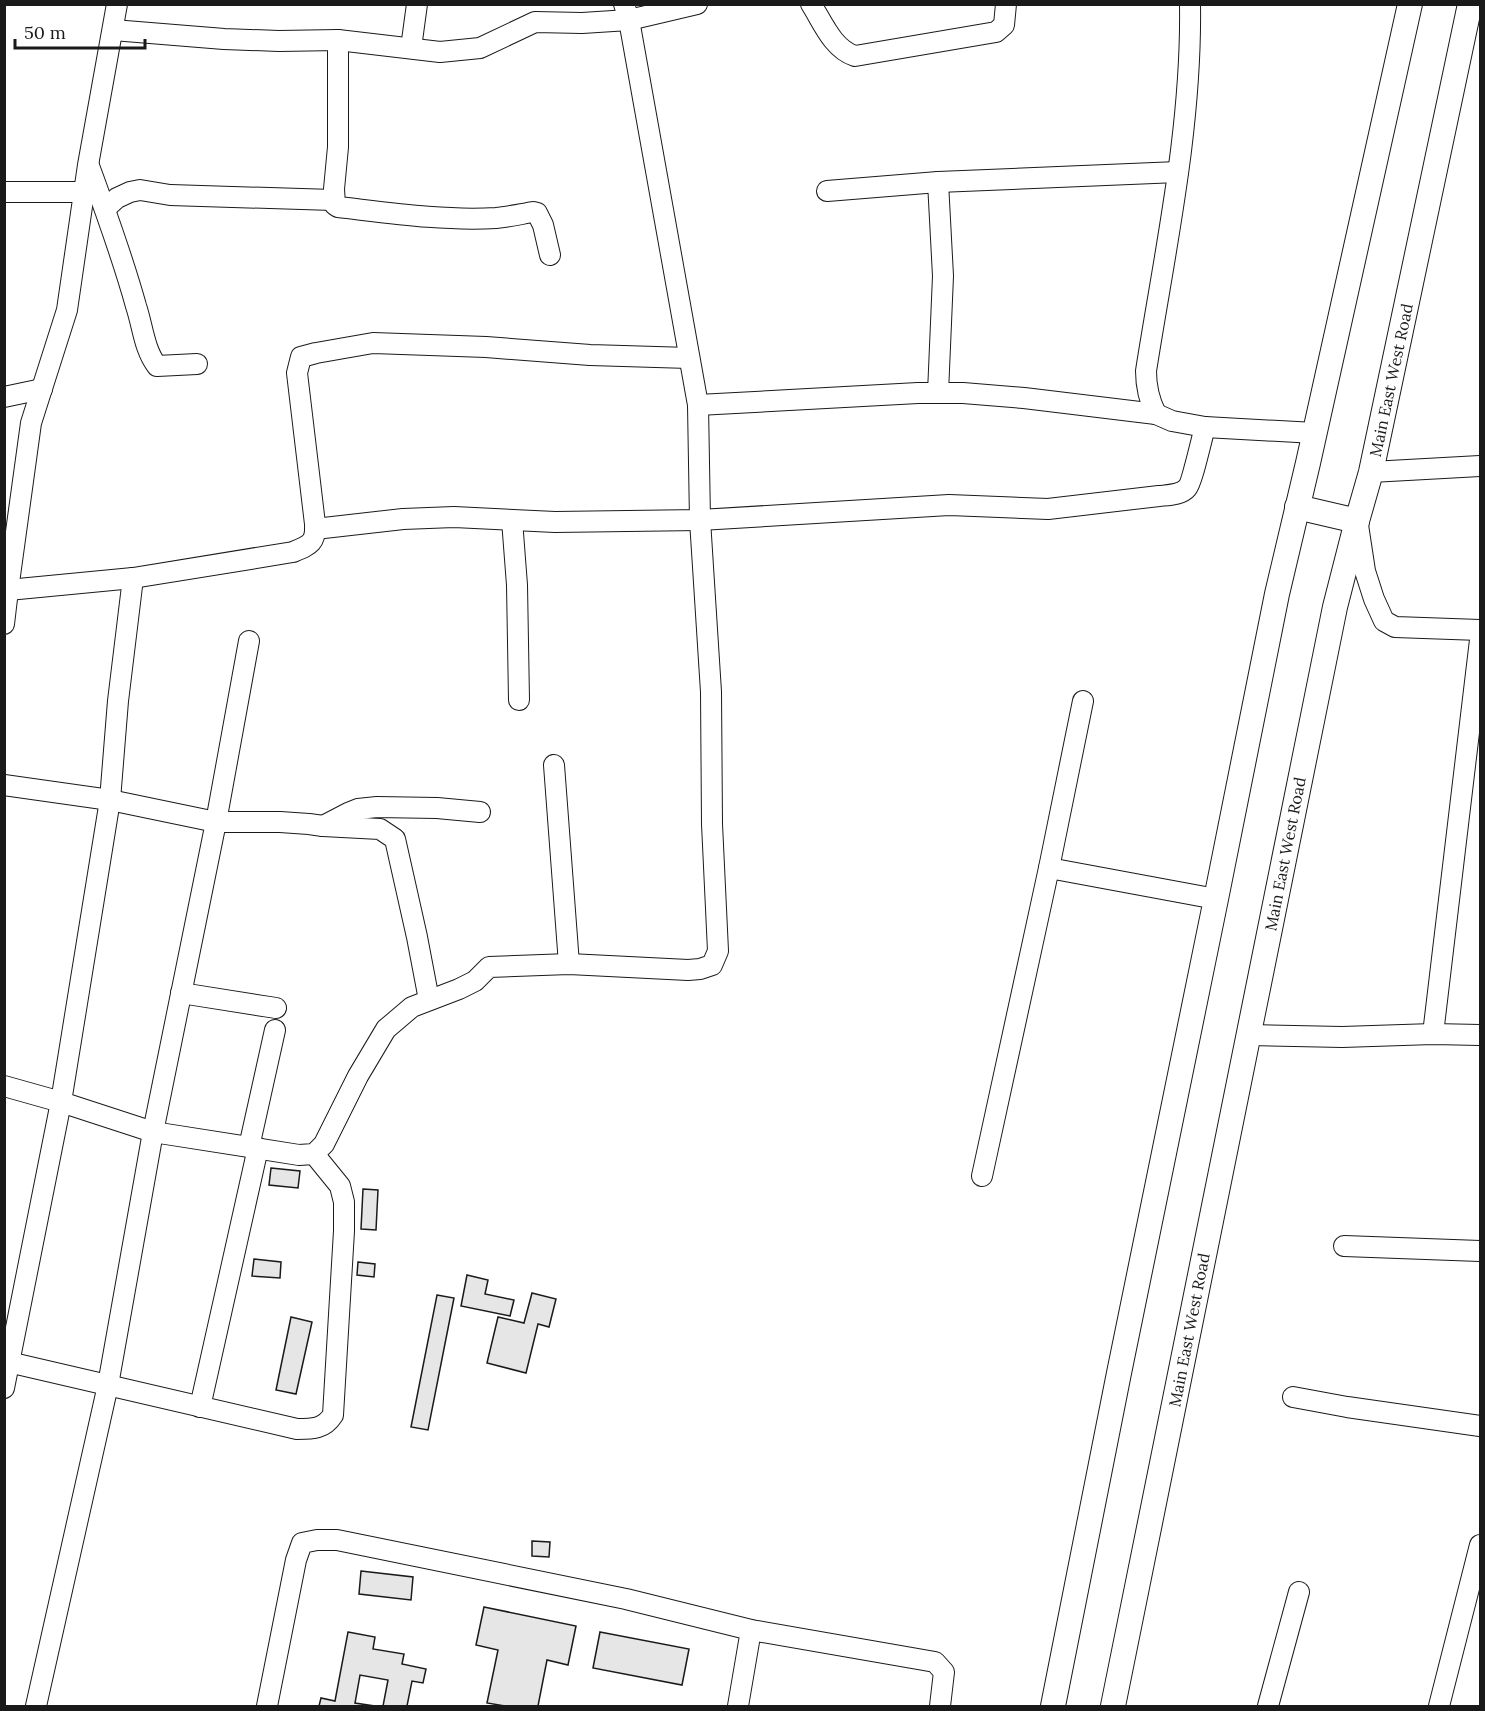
<svg xmlns="http://www.w3.org/2000/svg" width="1485" height="1711" font-family="Lora,serif">
  <rect width="100%" height="100%" fill="#fff"/>
  <g fill="#e6e6e6" stroke="#1a1a1a" stroke-width="1.5">
    <polygon points="271,1168 300,1171 298,1188 269,1185"/>
    <polygon points="363,1189 378,1190 376,1230 361,1229"/>
    <polygon points="254,1259 281,1262 280,1278 252,1276"/>
    <polygon points="358,1262 375,1264 374,1277 357,1275"/>
    <polygon points="467,1275 488,1280 485,1294 514,1300 510,1316 461,1306"/>
    <polygon points="532,1293 556,1299 549,1327 538,1324 526,1373 487,1363 498,1317 524,1323"/>
    <polygon points="437,1295 454,1298 428,1430 411,1427"/>
    <polygon points="291,1317 312,1322 296,1394 276,1390"/>
    <polygon points="532,1541 550,1542 549,1557 532,1556"/>
    <polygon points="361,1571 413,1577 411,1600 359,1594"/>
    <polygon points="484,1607 576,1626 568,1665 547,1660 538,1706 505,1706 487,1703 498,1650 476,1645"/>
    <polygon points="348,1632 375,1637 373,1649 404,1654 402,1664 426,1669 423,1683 412,1681 407,1706 383,1706 388,1680 360,1675 355,1703 375,1706 319,1706 321,1698 335,1701"/>
    <polygon points="600,1632 689,1649 682,1685 593,1668"/>
  </g>
  <g fill="none" stroke-linecap="round" stroke-linejoin="round">
    <defs>
      <g id="minor">
        <path d="M811,4C823,23 833,49 855,56L996,32L1004,25L1006,4"/>
        <polyline points="113,30 224,39 279,41 338,40 440,52 480,48 535,22 582,23 629,20 697,4"/>
        <path d="M338,40V147L334,189L335,205L338,207C390,213 443,221 496,218C508,217 521,214 533,212L537,213L543,225L550,255"/>
        <polyline points="411,48 417,4"/>
        <path d="M89,166C106,212 123,259 136,306C143,327 144,349 157,366L197,364"/>
        <polyline points="827,191 938,182 1178,172"/>
        <polyline points="4,192 85,192"/>
        <polyline points="105,209 117,198 130,192 140,190 170,195 333,200"/>
        <polyline points="938,393 943,276 938,182"/>
        <polyline points="4,397 42,389"/>
        <polyline points="698,405 918,393 963,393 1024,398 1156,414 1172,421 1205,427 1315,433"/>
        <path d="M1156,414C1149,400 1146,387 1146,371C1165,250 1192,128 1190,4"/>
        <polyline points="1371,472 1480,466"/>
        <polyline points="512,520 517,585 519,700"/>
        <polyline points="1358,525 1365,571 1374,599 1384,621 1395,627 1480,630"/>
        <path d="M315,529L403,519L454,517L555,522L700,520L949,505L1048,509L1159,496C1168,495 1181,495 1187,488C1192,483 1202,437 1205,427"/>
        <path d="M8,590L133,578L293,552C310,545 316,543 315,524L297,373L301,357L316,353L373,343L486,347L590,355L689,358"/>
        <polyline points="4,624 8,590 31,423 67,310 88,165 117,4"/>
        <polyline points="554,765 569,964"/>
        <polyline points="4,785 110,800 216,822 280,822 309,824 323,826 380,829 395,839 417,937 429,1000"/>
        <polyline points="323,826 348,813 358,809 377,807 437,808 480,812"/>
        <polyline points="1049,868 1216,899"/>
        <polyline points="181,993 276,1008"/>
        <polyline points="1433,1034 1480,640"/>
        <polyline points="1249,1035 1342,1037 1433,1034 1480,1035"/>
        <polyline points="4,1086 61,1102 153,1132 299,1155 314,1154 324,1144 358,1076 386,1029 412,1007 459,989 475,981 489,967 569,964 688,970 700,969 712,965 718,951 712,824 711,692 700,520 698,405 629,20 624,4"/>
        <polyline points="249,1147 275,1030"/>
        <polyline points="982,1176 1049,868 1083,701"/>
        <polyline points="1344,1246 1480,1251"/>
        <path d="M4,1361L297,1429C313,1429 324,1429 333,1415L344,1231V1202L340,1186L314,1154"/>
        <polyline points="4,1388 61,1102 110,800 118,701 133,578"/>
        <polyline points="1293,1397 1347,1407 1480,1426"/>
        <polyline points="200,1407 258,1148"/>
        <polyline points="36,1706 108,1385 153,1132 216,822 249,641"/>
        <polyline points="267,1706 296,1560 302,1543 317,1540 337,1540 626,1599 751,1630 935,1662 944,1672 940,1706"/>
        <polyline points="738,1706 751,1630"/>
        <polyline points="1268,1706 1299,1592"/>
        <polyline points="1439,1706 1480,1545"/>
      </g>
      <g id="major">
        <polyline points="1297,507 1357,521"/>
        <polyline points="1053,1706 1119,1373 1216,899 1277,594 1308,463 1410,4"/>
        <polyline points="1113,1706 1335,607 1357,521 1371,472 1470,4"/>
      </g>
    </defs>
    <use href="#minor" stroke="#1a1a1a" stroke-width="22"/>
    <use href="#major" stroke="#1a1a1a" stroke-width="26"/>
    <use href="#minor" stroke="#fff" stroke-width="20"/>
    <use href="#major" stroke="#fff" stroke-width="24"/>
  </g>
  <g text-anchor="middle" stroke-width="4.5" stroke-linejoin="round" paint-order="stroke">
    <g font-size="16" fill="#1a1a1a" stroke="#fff">
      <text transform="translate(1391 380) rotate(-78)" y="6">Main East West Road</text>
      <text transform="translate(1285 854) rotate(-79)" y="6">Main East West Road</text>
      <text transform="translate(1189 1330) rotate(-79)" y="6">Main East West Road</text>
    </g>
  </g>
  <rect width="1485" height="1711" fill="none" stroke="#1a1a1a" stroke-width="12"/>
  <path d="M15 39v9h130v-9" fill="none" stroke="#1a1a1a" stroke-width="3"/>
  <text x="24" y="39" font-size="18" fill="#1a1a1a" stroke="#ffffff" stroke-width="4.5" paint-order="stroke">50 m</text>
</svg>
